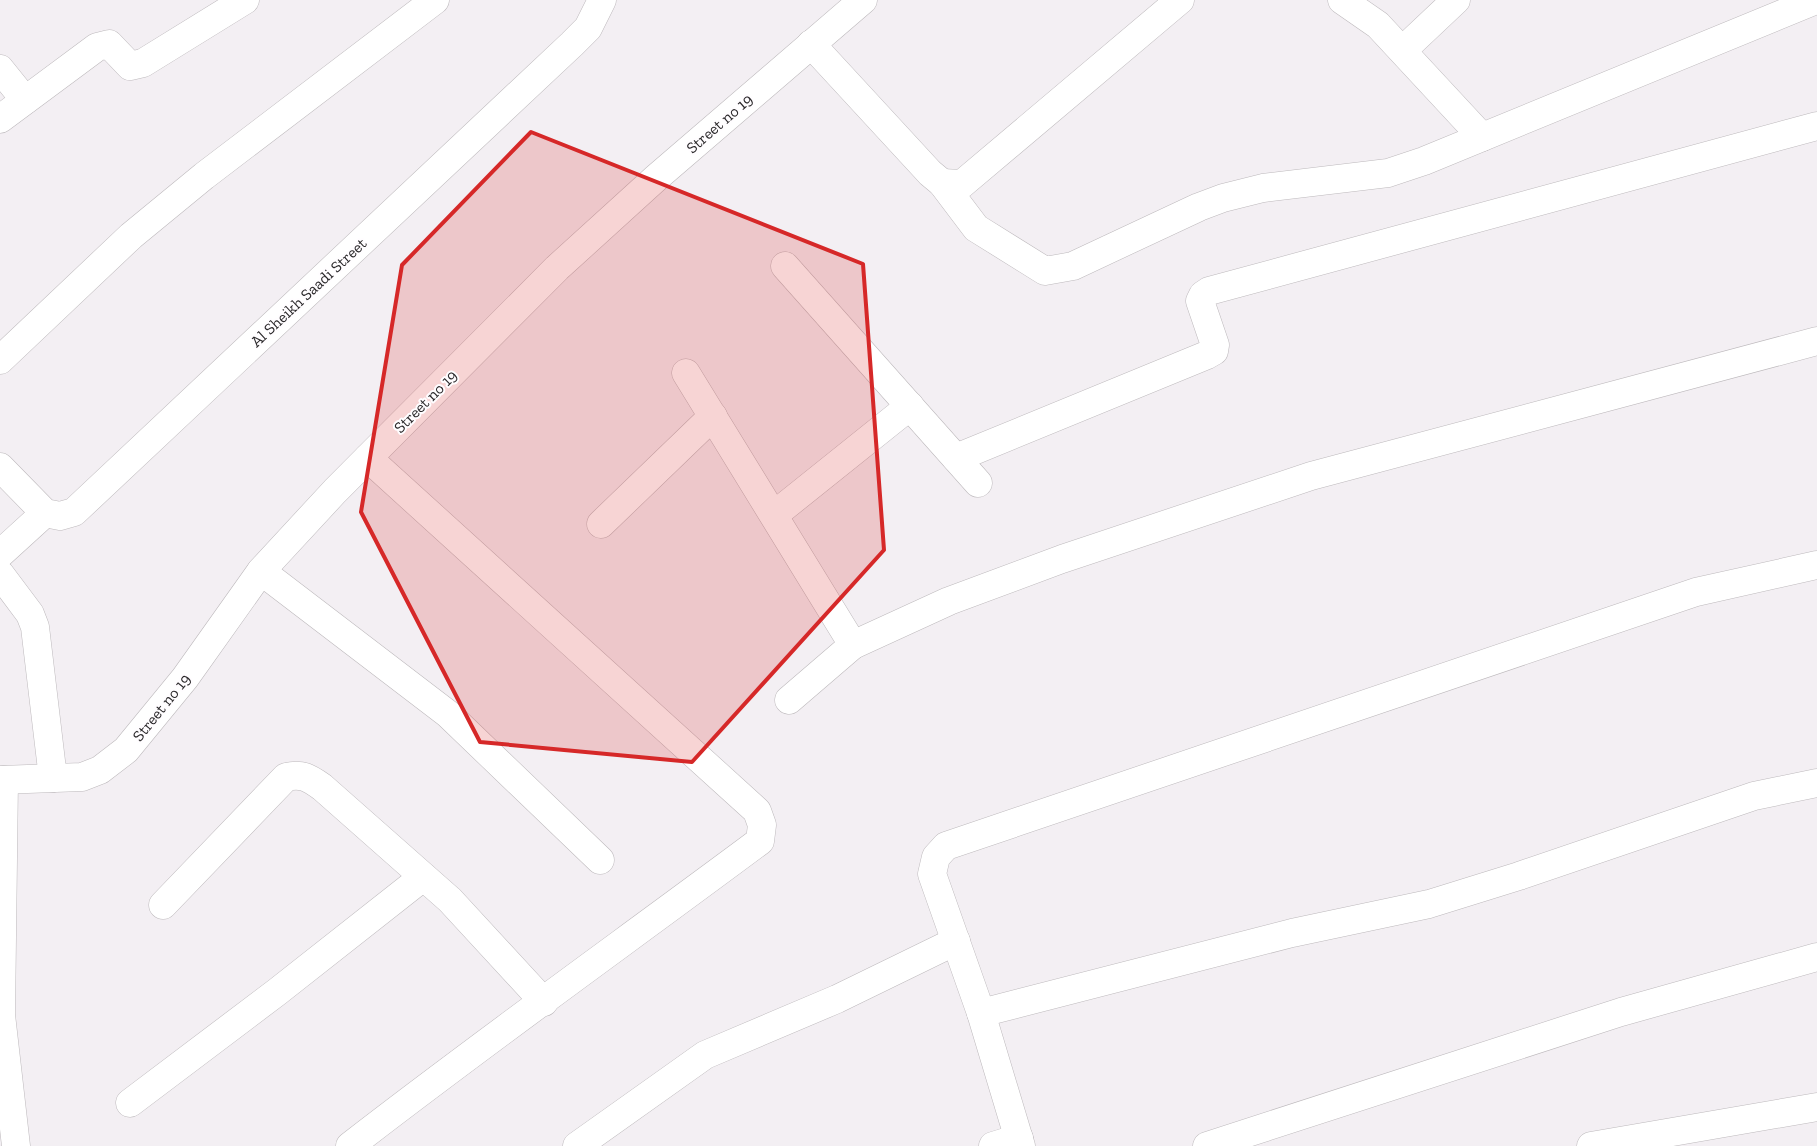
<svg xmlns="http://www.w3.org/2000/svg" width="1817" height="1146" font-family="'Zilla Slab',serif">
  <rect width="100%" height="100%" fill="#f3eff3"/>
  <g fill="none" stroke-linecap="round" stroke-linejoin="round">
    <defs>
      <g id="minor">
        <polyline points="1342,0 1378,25 1482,137"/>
        <polyline points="811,44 930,173 942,183 976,228 1045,271 1073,266 1199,207 1223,198 1263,188 1388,173 1424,161 1816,0"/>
        <polyline points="1403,50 1456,0"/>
        <polyline points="0,69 25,100"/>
        <polyline points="0,119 97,47 109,44 130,66 143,63 245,0"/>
        <polyline points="942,183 962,184 1180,0"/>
        <polyline points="785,266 978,483"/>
        <polyline points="0,360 131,236 204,176 435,0"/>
        <polyline points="686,373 853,645"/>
        <polyline points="956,458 1207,355 1214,351 1215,345 1200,301 1203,295 1209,291 1817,126"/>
        <polyline points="0,467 45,513 60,516 74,512 572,44 588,28 602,0"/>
        <polyline points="774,515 910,406"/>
        <polyline points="601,524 713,416"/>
        <polyline points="0,554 45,513"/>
        <polyline points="261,571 448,714 600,860"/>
        <polyline points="0,574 30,614 35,627 53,778"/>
        <polyline points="789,700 853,645 949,601 1062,559 1311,476 1817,341"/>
        <polyline points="0,780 82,777 100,770 126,750 185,678 261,571 335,491 557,268 656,178 863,0"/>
        <polyline points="4,780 1,1015 16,1146"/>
        <path d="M163,905L286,777C302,773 309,778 322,787L450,900L544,1002"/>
        <polyline points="981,1013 1292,933 1429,904 1519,876 1754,796 1817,783"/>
        <polyline points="130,1103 277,992 423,877"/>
        <path d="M350,1146C484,1042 623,943 760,841L762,825L757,811L368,458"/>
        <polyline points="577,1146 705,1055 837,999 956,941"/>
        <polyline points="993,1146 1019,1138"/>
        <polyline points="1021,1146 981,1013 932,874 936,857 946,846 1696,592 1817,565"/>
        <polyline points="1207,1146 1621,1012 1817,957"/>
        <polyline points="1591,1146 1817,1107"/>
      </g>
    </defs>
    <use href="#minor" stroke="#bdb9bc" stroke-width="29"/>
    <use href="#minor" stroke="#fff" stroke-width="28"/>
  </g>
  <path fill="#d62828" fill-opacity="0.2" stroke="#d62828" stroke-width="4" stroke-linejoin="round" d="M531,132L863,264L884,550L692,762L480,742L361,512L402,265Z"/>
  <g text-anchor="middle" stroke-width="4" stroke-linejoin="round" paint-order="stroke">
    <g font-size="16" fill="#2a282a" stroke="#fffdff">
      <text transform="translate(719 123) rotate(-41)" y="6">Street no 19</text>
      <text transform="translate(308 292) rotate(-43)" y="6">Al Sheikh Saadi Street</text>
      <text transform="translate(425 401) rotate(-45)" y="6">Street no 19</text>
      <text transform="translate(161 707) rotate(-51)" y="6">Street no 19</text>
    </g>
  </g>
</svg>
